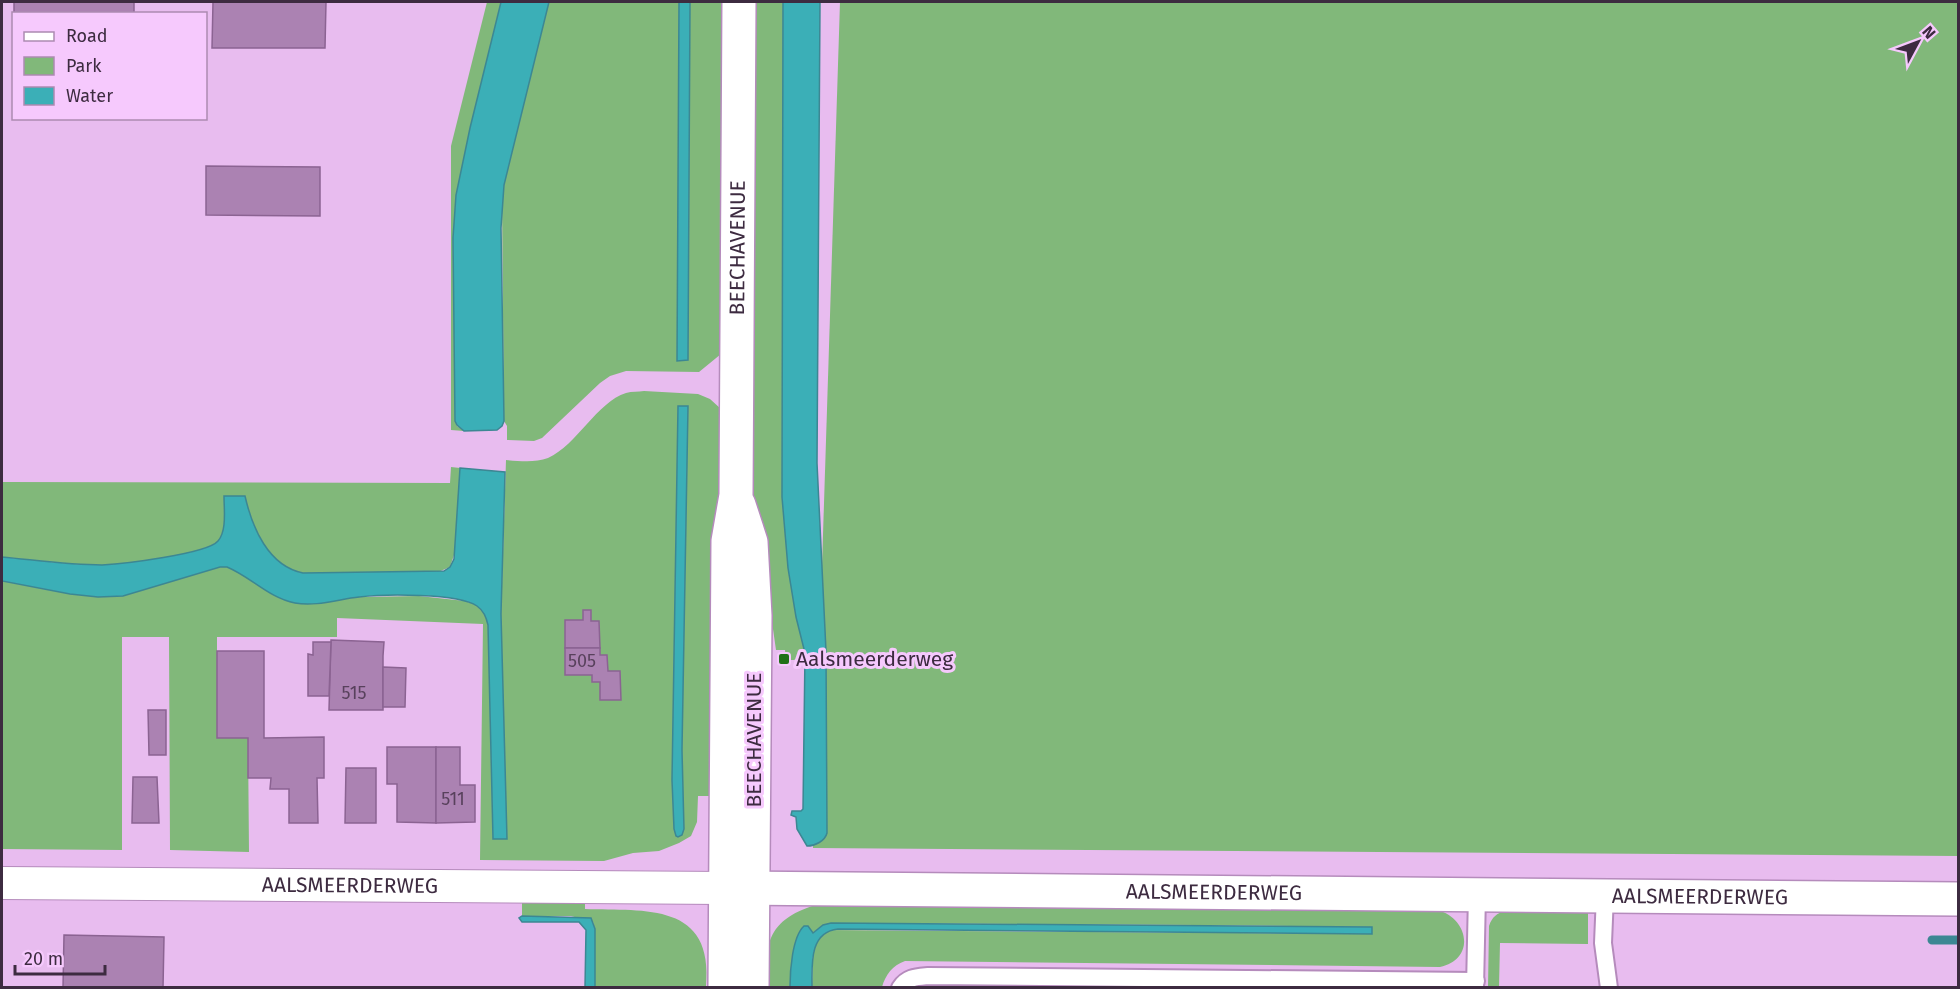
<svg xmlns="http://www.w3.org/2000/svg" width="1960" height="989" font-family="'Fira Sans',sans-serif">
  <rect width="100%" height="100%" fill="#e8bcef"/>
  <g fill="#81b87a" fill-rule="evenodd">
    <polygon points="487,2 501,2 470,128 456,195 453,238 455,421 457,426 464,431 451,430 451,146"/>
    <polygon points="549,2 679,2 678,361 688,360 690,2 723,2 721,354 699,372 626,371 610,376 600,383 542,438 534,441 507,440 507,426 504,421 502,204 504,185"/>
    <path d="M755,2H783L782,497C787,550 792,601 805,653L794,660H786L785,650H776L752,482Z"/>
    <polygon points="840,2 1958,2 1958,856 813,848"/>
    <path d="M644,391L698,394L710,399L721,409L718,796H698L697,822L691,836L679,843L659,851L633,853L604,861L480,860L483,624L337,618V637H217V738H248L249,852L170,850L169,637H122V850L2,849V581L70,594L98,597L123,596L220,567H227L360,597L419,596L465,601L476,605L482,610L486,616L488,625L493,838L506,839L501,614L506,460C519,461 535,463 548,458C577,445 597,402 626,393C632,391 638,392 644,391ZM678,406L688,407L682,750L684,829H674L672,780Z"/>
    <path d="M451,467L460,468L455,552L450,567L438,572L303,573C268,566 252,527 245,496H224C224,509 227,531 218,541C206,554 122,565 102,565C69,565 35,560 2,557V482L450,483Z"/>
    <path d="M585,900V909C646,911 714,902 706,987H595V929L593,922L571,916H522V901Z"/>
    <path d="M818,904L1437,910C1469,918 1476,959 1440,967L905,961C892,966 886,974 882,987H812L813,955L817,940L830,930L1371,934L1372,927L1197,925L831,923L823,926L812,933L811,930L796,939L790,987L761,988C768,940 767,920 818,904Z"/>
    <path d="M1588,909V944L1500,943L1499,987L1488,988L1489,926C1492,917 1497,913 1505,911Z"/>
  </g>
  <g fill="#3bafb7" stroke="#3c8793" stroke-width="1.5">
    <polygon points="501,2 549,2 504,185 501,228 504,421 502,426 497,430 464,431 457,425 455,421 453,238 456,195 470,128"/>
    <polygon points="679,2 690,2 688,360 677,361"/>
    <path d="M783,2H820L817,463L826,651L827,833C825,841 815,846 807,846L797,829L796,817L791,815L792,811H801L803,809L805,653L796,617L788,568L782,497Z"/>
    <polygon points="678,406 688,406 682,750 684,829 682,835 678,837 676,836 674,829 672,780"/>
    <path d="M460,468L505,472L501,614L507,839H493L488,625C486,617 484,611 477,606C458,593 384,594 359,597C339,599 316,607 295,603C269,598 251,577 227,567H220L123,596L98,597L70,594L2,581V557C35,560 69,565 102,565C122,564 207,554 218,541C227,531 224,509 224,496H245C252,527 268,566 303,573L444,571L450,567L454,559Z"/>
    <polygon points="522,916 591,918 595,929 595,987 585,987 586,930 579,922 522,922 519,918"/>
    <path d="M831,923L1372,927V934L838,929C809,932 812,965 812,987H790C790,972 792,937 804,926H808L813,933L823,925Z"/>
  </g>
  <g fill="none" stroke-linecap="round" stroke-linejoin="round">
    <polyline stroke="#3c8793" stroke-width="9" points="1932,940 1958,940"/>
  </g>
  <g fill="#ab82b2" stroke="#8b6392" stroke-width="1.5">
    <rect x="14" y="2" width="120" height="12"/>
    <polygon points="213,2 326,2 325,48 212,48"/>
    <polygon points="206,166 320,167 320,216 206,215"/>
    <polygon points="583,610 591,610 591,621 599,621 600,648 565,648 565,620 583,620"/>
    <polygon points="331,640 384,642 383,656 383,710 329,710"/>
    <polygon points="313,642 331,642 329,696 308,696 308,654 313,655"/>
    <polygon points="565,648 600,648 600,655 607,655 608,671 620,671 621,700 600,700 600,682 592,682 592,675 565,675"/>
    <polygon points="217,651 264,651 264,738 324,737 324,778 317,778 318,823 289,823 289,789 270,789 271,778 248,778 248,738 217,738"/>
    <polygon points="383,667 406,668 405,707 383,707"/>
    <polygon points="148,710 166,710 166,755 149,755"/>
    <polygon points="387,747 436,747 436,823 397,822 397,784 387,784"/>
    <polygon points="436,747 460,747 460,785 475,785 475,822 436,823"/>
    <polygon points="346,768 376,768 376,823 345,823"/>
    <polygon points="133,777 157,777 159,823 132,823"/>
    <polygon points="64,935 164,937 163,988 63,988"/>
  </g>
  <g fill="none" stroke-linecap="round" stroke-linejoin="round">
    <defs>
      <g id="lane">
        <polyline points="1605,895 1603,943 1609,988"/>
        <path d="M900,988C907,977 917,977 928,976L1476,981"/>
        <polyline points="1475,988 1477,894"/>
      </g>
      <g id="street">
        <path id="s1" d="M2,883L725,888"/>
      </g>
      <g id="secondary">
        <polyline points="739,505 751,542 755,616 752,988"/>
        <path id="s2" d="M725,888L1958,899"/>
        <path id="s3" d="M725,988L728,541L736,495L739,2"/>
      </g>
    </defs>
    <use href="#lane" stroke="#b58bbc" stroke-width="20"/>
    <use href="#street" stroke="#b58bbc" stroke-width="34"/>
    <use href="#secondary" stroke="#b58bbc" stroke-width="36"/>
    <use href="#lane" stroke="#fff" stroke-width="16"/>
    <use href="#street" stroke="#fff" stroke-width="32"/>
    <use href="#secondary" stroke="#fff" stroke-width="33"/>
  </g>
  <rect fill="#217118" stroke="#f6c9fd" stroke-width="2" x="778" y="653" width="12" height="12" rx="3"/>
  <g text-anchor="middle" stroke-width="6" stroke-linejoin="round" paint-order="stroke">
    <g font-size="18" fill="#58415c">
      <text x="582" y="667">505</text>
      <text x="354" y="699">515</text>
      <text x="453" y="805">511</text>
    </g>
    <g font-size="21" fill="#3d2b40" stroke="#f6c9fd">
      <text dy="7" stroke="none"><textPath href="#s3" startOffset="741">BEECHAVENUE</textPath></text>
      <text transform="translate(754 740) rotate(-90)" y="7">BEECHAVENUE</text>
      <text dy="7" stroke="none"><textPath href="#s1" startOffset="348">AALSMEERDERWEG</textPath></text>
      <text dy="7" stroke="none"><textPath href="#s2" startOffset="489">AALSMEERDERWEG</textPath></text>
      <text dy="7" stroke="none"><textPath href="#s2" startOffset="975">AALSMEERDERWEG</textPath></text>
    </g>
    <g font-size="21" fill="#3d2b40" stroke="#f6c9fd" text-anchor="start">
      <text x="796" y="666">Aalsmeerderweg</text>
    </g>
  </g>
  <rect width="1960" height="989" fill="none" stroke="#3d2b40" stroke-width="6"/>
  <rect x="12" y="12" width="195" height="108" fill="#f6c9fd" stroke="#ac8ab1" stroke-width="1.5"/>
  <rect x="24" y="32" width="30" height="9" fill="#ffffff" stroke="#ac8ab1" stroke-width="1.5"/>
  <text x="66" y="42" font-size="18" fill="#3d2b40">Road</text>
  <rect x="24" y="57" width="30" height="18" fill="#81b87a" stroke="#ac8ab1" stroke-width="1.5"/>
  <text x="66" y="72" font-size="18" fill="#3d2b40">Park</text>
  <rect x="24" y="87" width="30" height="18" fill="#3bafb7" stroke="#ac8ab1" stroke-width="1.5"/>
  <text x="66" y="102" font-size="18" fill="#3d2b40">Water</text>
  <g transform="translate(1918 42) rotate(49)" stroke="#f6c9fd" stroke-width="4.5" paint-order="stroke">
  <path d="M0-4.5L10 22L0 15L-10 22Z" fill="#3d2b40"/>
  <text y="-9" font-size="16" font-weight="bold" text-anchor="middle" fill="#3d2b40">N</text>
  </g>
  <path d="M15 965v9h90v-9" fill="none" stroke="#3d2b40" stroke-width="3"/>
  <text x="24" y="965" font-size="18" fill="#3d2b40" stroke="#f6c9fd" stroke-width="4.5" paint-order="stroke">20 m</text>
</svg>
